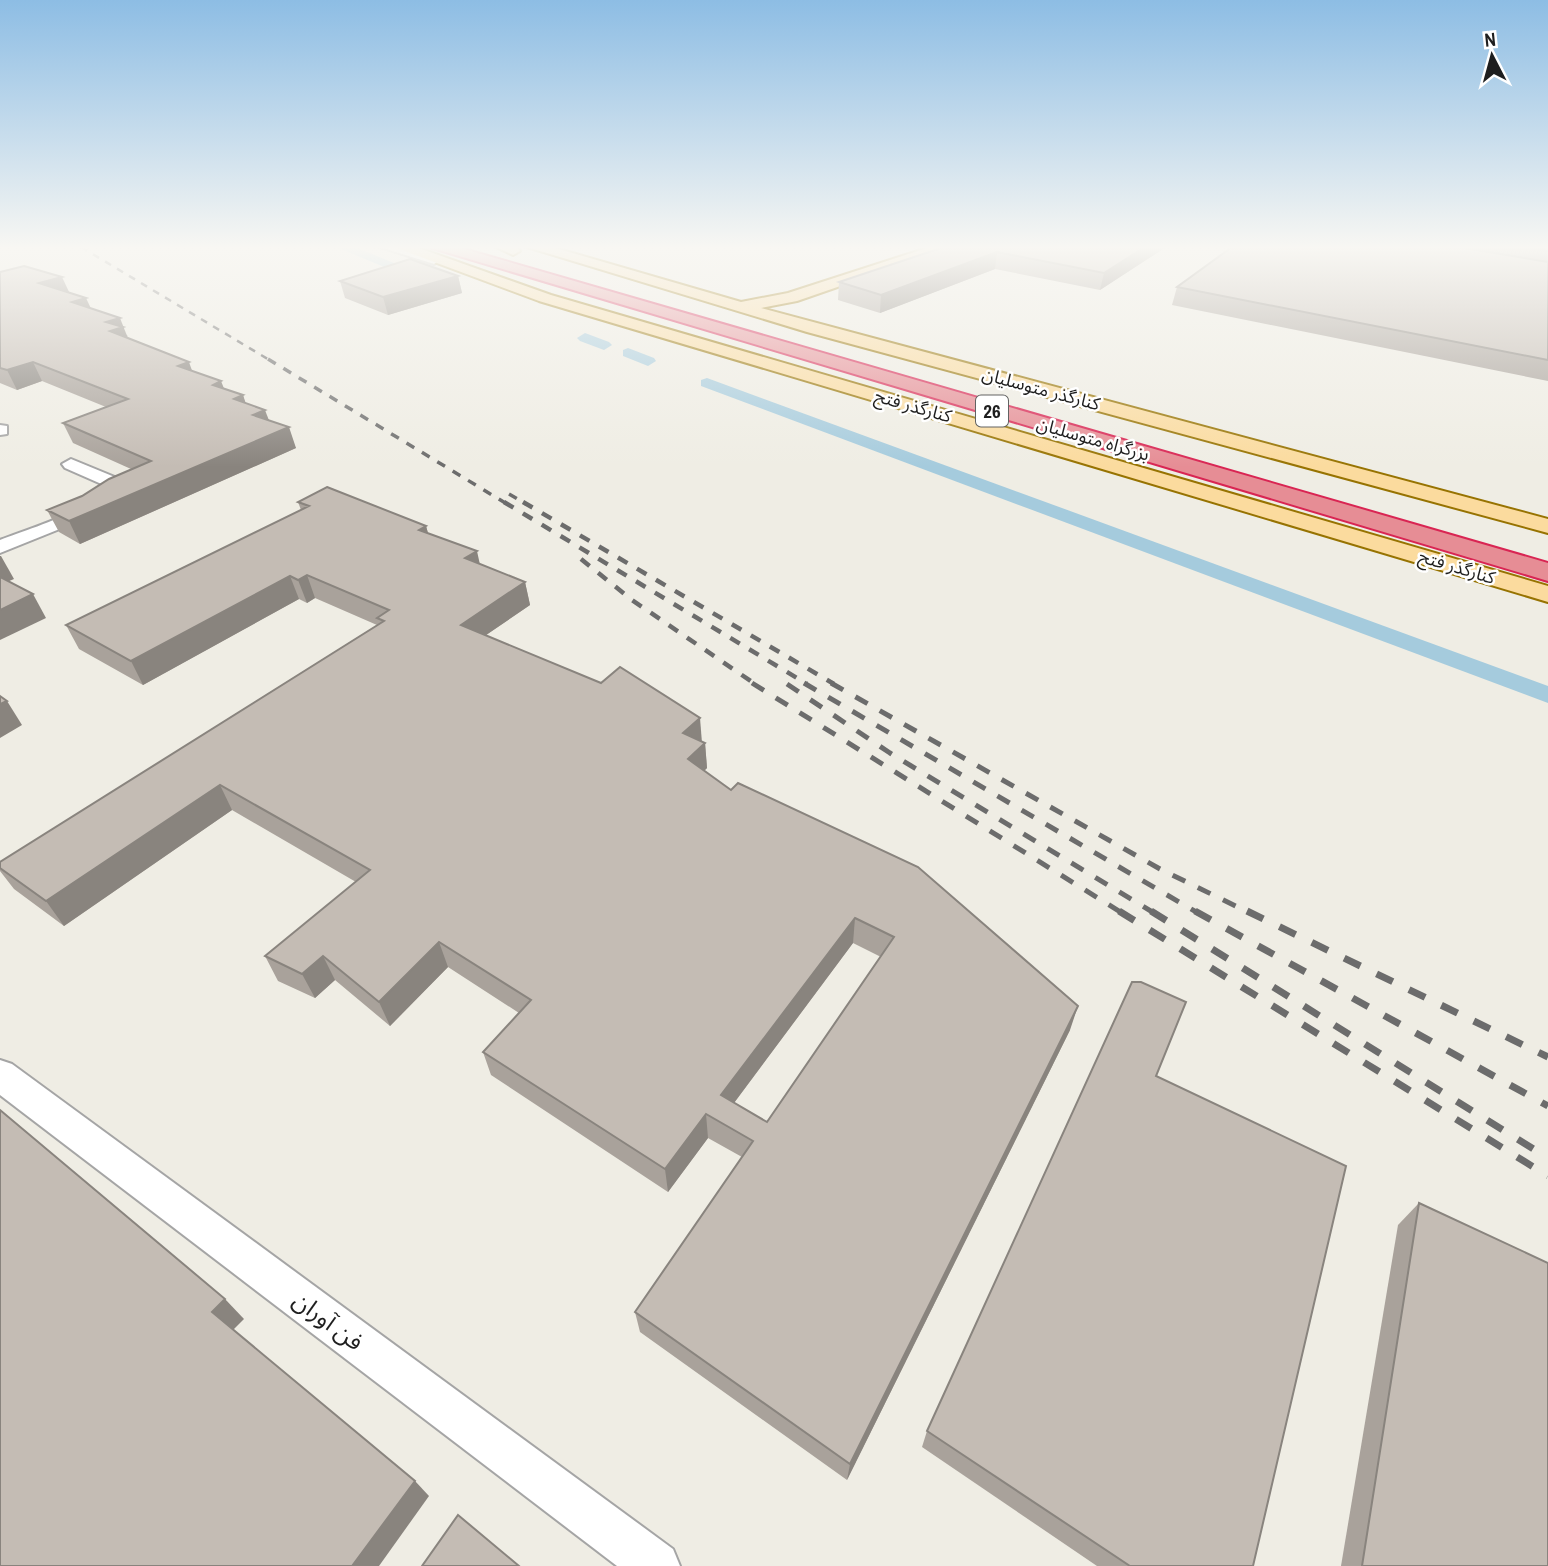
<svg xmlns="http://www.w3.org/2000/svg" width="1548" height="1566" font-family="'Archivo Narrow','Noto Sans Arabic',sans-serif">
  <rect width="100%" height="100%" fill="#efede4"/>
  <g fill="none" stroke-linecap="round" stroke-linejoin="round">
    <g fill="#a5cbdd" fill-rule="evenodd">
      <polygon points="336,247 355,247 423,275 411,278"/>
      <polygon points="585,333 609,342 612,345 604,350 580,341 577,338"/>
      <polygon points="628,348 654,358 656,361 648,366 623,356 623,350"/>
      <polygon points="707,378 1548,686 1548,703 701,386 701,380"/>
    </g>
    <defs>
      <g id="minor">
        <polygon points="380,247 401,247 440,260 434,264"/>
        <polygon points="0,425 7,426 7,434 0,435"/>
        <path d="M71,459L122,480L125,484L115,502L92,516L0,553V540C28,529 91,511 106,486L65,468L62,464Z"/>
        <polygon points="0,1060 12,1064 673,1549 680,1566 617,1566 0,1095"/>
      </g>
      <g id="major">
        <polygon points="394,247 416,247 551,295 1548,586 1548,602 539,301"/>
        <polygon points="496,247 517,247 520,251 513,255"/>
        <polygon points="527,247 552,247 741,302 788,293 930,247 953,247 797,301 761,308 1548,519 1548,533 807,332"/>
      </g>
      <polygon id="highway" points="429,247 457,247 1548,563 1548,581"/>
    </defs>
    <use href="#minor" stroke="#a5a5a5" stroke-width="4"/>
    <use href="#major" stroke="#977301" stroke-width="4"/>
    <use href="#highway" stroke="#d92553" stroke-width="4"/>
    <use href="#minor" fill="#fff" fill-rule="evenodd"/>
    <use href="#major" fill="#fbdb9e" fill-rule="evenodd"/>
    <use href="#highway" fill="#e68d95" fill-rule="evenodd"/>
    <polyline stroke="#6c6c6c" stroke-width="2.5" stroke-dasharray="7 7" stroke-linecap="butt" points="81,247 271,361"/>
    <g stroke="#6c6c6c" stroke-width="3.5" stroke-dasharray="9 9" stroke-linecap="butt">
      <polyline points="268,359 507,504"/>
      <polyline points="509,494 526,504"/>
    </g>
    <g stroke="#6c6c6c" stroke-width="4.5" stroke-dasharray="11 11" stroke-linecap="butt">
      <polyline points="504,502 807,684"/>
      <polyline points="523,502 834,684"/>
      <polyline points="581,559 632,600 755,684"/>
    </g>
    <g stroke="#6c6c6c" stroke-width="5" stroke-dasharray="14 14" stroke-linecap="butt">
      <polyline points="752,683 1122,913"/>
      <polyline points="804,683 1198,913"/>
      <polyline points="831,683 1160,869 1250,913"/>
      <polyline points="787,684 890,753 1154,913"/>
    </g>
    <g stroke="#6c6c6c" stroke-width="7" stroke-dasharray="18 18" stroke-linecap="butt">
      <polyline points="1119,911 1548,1176"/>
      <polyline points="1151,911 1548,1158"/>
      <polyline points="1195,911 1548,1106"/>
      <polyline points="1247,911 1548,1057"/>
    </g>
  </g>
  <g fill="#a9a29b" fill-rule="evenodd">
    <polygon points="944,247 1166,247 1100,290 995,269 880,313 838,300 839,282"/>
    <polygon points="1232,247 1548,247 1548,381 1172,305 1177,287"/>
    <polygon points="0,272 69,292 128,336 127,336 128,338 224,389 243,395 245,403 269,420 296,448 80,544 59,532 47,510 82,496 131,469 73,443 63,423 106,407 42,381 17,390 0,383"/>
    <polygon points="458,276 462,293 388,315 345,298 340,281"/>
    <path d="M298,502L426,526L428,533L480,564L525,582L530,605L486,635L705,743L707,768L704,771L1070,1030L847,1480L640,1332L635,1312L742,1157L708,1138L668,1192L491,1075L483,1052L519,1013L448,967L390,1026L335,980L315,998L278,981L265,956L356,882L232,810L64,926L14,889L0,871V862L377,625L315,598L307,603L299,599L143,685L79,649L66,625L301,510ZM853,943L881,957L767,1122L734,1103Z"/>
    <polygon points="1156,1076 1253,1566 1097,1566 922,1447 927,1431"/>
    <polygon points="1419,1203 1548,1566 1341,1566 1398,1225"/>
  </g>
  <g fill="#89847e">
    <polygon points="1145,247 1166,247 1100,290 1104,273"/>
    <polygon points="997,252 995,269 880,313 881,295"/>
    <polygon points="458,276 462,293 388,315 383,297"/>
    <polygon points="62,277 70,294 39,283"/>
    <polygon points="86,298 94,315 72,302"/>
    <polygon points="120,318 131,346 118,350 106,322"/>
    <polygon points="33,362 42,381 17,390 7,370"/>
    <polygon points="189,362 196,382 178,366"/>
    <polygon points="221,381 229,401 213,385"/>
    <polygon points="243,395 250,416 234,399"/>
    <polygon points="265,410 273,431 253,415"/>
    <polygon points="289,427 296,448 80,544 69,521"/>
    <polygon points="426,526 432,548 419,530"/>
    <polygon points="477,551 482,574 465,558"/>
    <polygon points="0,556 1,556 14,579 0,585"/>
    <polygon points="307,575 315,598 307,603 298,580"/>
    <polygon points="290,576 299,599 143,685 131,661"/>
    <polygon points="525,582 530,605 467,648 461,625"/>
    <polygon points="33,594 46,618 0,640 0,610"/>
    <polygon points="7,701 22,725 0,738 0,704"/>
    <polygon points="700,718 702,743 683,733"/>
    <polygon points="705,743 707,768 690,784 688,759"/>
    <polygon points="220,785 232,810 64,926 46,901"/>
    <polygon points="855,918 853,943 722,1119 721,1095"/>
    <polygon points="439,942 448,967 390,1026 379,1002"/>
    <polygon points="323,956 335,980 315,998 302,974"/>
    <polygon points="1078,1006 1070,1030 847,1480 850,1464"/>
    <polygon points="706,1114 708,1138 668,1192 665,1169"/>
    <polygon points="225,1299 244,1319 231,1332 212,1312"/>
    <polygon points="415,1481 429,1496 379,1566 352,1566"/>
  </g>
  <g fill="#c4bcb4" stroke="#89847e" stroke-width="2" fill-rule="evenodd">
    <polygon points="944,247 1145,247 1104,273 997,252 881,295 839,282"/>
    <polygon points="1232,247 1459,247 1548,262 1548,360 1177,287"/>
    <polygon points="1528,247 1548,247 1548,251"/>
    <polygon points="410,259 458,276 383,297 340,281"/>
    <polygon points="24,266 62,277 39,283 86,298 72,302 120,318 106,322 123,327 110,331 189,362 178,366 221,381 213,385 243,395 234,399 265,410 253,415 289,427 69,521 47,510 82,496 109,479 151,461 63,423 128,399 33,362 7,370 0,368 0,272"/>
    <path d="M327,487L426,526L419,530L477,551L465,558L525,582L461,625L601,683L620,667L700,718L683,733L705,743L688,759L731,790L738,783L918,867L1078,1006L850,1464L635,1312L753,1141L706,1114L665,1169L483,1052L531,1000L439,942L379,1002L323,956L302,974L265,956L370,870L220,785L46,901L0,868V862L384,621L377,618L389,610L307,575L298,580L290,576L131,661L66,625L309,506L298,502ZM855,918L894,937L767,1122L721,1095Z"/>
    <polygon points="0,577 33,594 0,610"/>
    <polygon points="0,696 7,701 0,704"/>
    <polygon points="1132,982 1141,982 1186,1002 1156,1076 1346,1166 1253,1566 1130,1566 927,1431"/>
    <polygon points="0,1110 225,1299 212,1312 415,1481 352,1566 0,1566"/>
    <polygon points="1419,1203 1548,1263 1548,1566 1362,1566"/>
    <polygon points="458,1515 519,1566 422,1566"/>
  </g>
  <linearGradient id="sky" x2="0" y2="1"><stop stop-color="#8dbde4"/><stop offset="0.53" stop-color="#f8f7f3"/><stop offset="1" stop-color="#f8f7f3" stop-opacity="0"/></linearGradient>
  <rect width="1548" height="467" fill="url(#sky)"/>
  <g text-anchor="middle" stroke-width="5" stroke-linejoin="round" paint-order="stroke">
    <g font-size="18" fill="#1e1e1e" stroke="#fff">
      <text transform="translate(1041 389) rotate(15)" y="6">کنارگذر متوسلیان</text>
      <text transform="translate(913 406) rotate(16)" y="6">کنارگذر فتح</text>
      <text transform="translate(1093 439) rotate(16)" y="6">بزرگراه متوسلیان</text>
      <text transform="translate(1457 567) rotate(17)" y="6">کنارگذر فتح</text>
    </g>
    <rect fill="#fff" stroke="#626262" stroke-width="2" x="976" y="395.5" width="32" height="31" rx="5"/>
    <g font-size="19" font-weight="bold" fill="#1e1e1e">
      <text x="992" y="418">26</text>
    </g>
    <g font-size="24" fill="#1e1e1e" stroke="#fff">
      <text transform="translate(328 1321) rotate(37)" y="8">فن آوران</text>
    </g>
  </g>
  <g transform="translate(1492 56) rotate(354)" stroke="#ffffff" stroke-width="5" paint-order="stroke">
  <path d="M0-5L12 26L0 18L-12 26Z" fill="#1e1e1e"/>
  <text y="-10" font-size="19" font-weight="bold" text-anchor="middle" fill="#1e1e1e">N</text>
  </g>
</svg>
